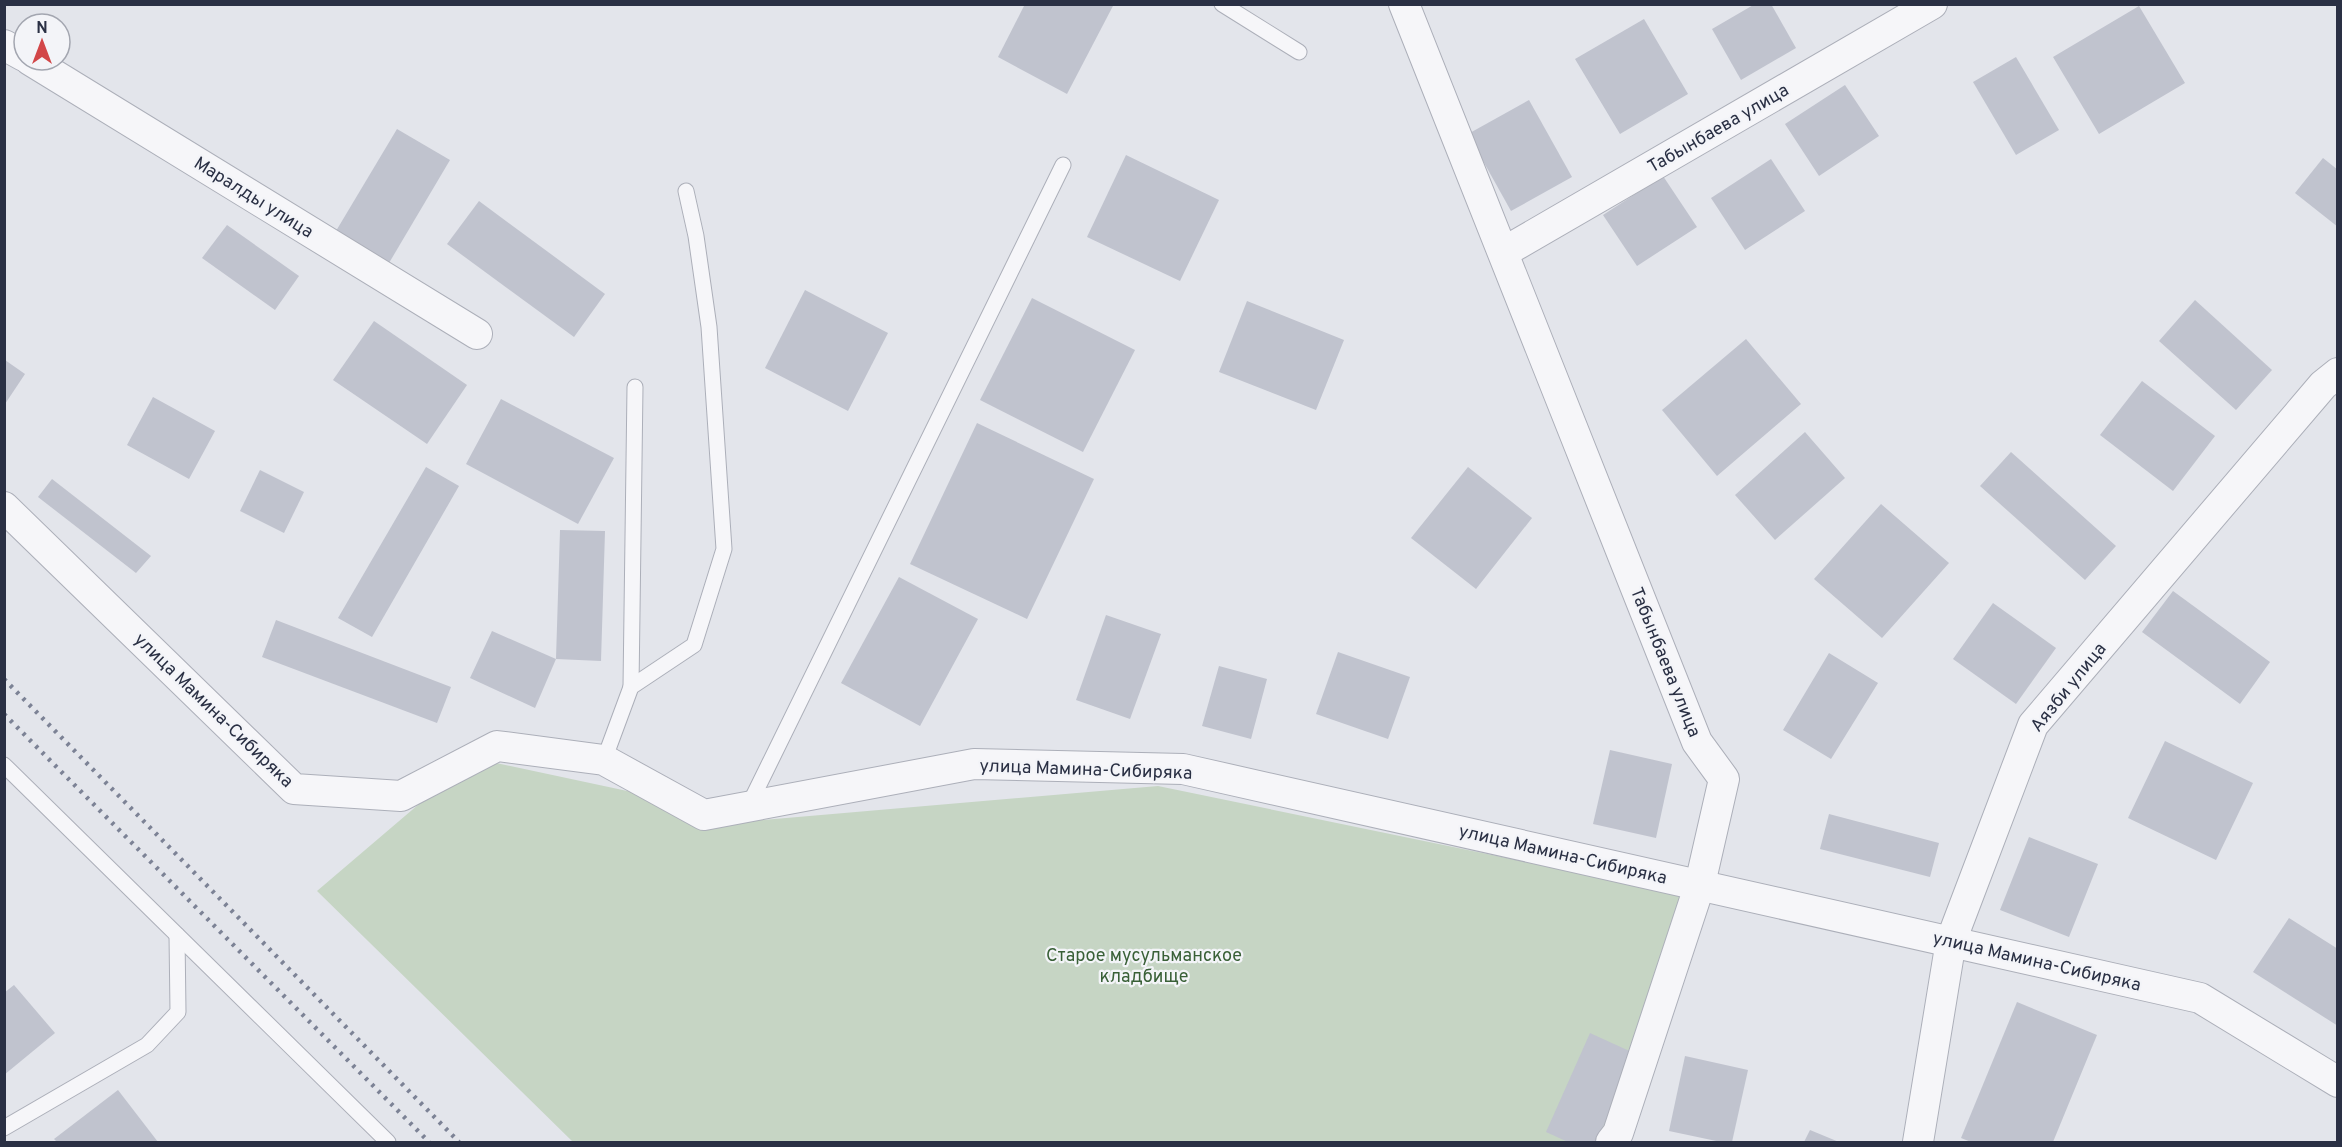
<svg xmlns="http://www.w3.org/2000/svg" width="2342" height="1147" font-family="Overpass,sans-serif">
  <rect width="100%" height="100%" fill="#e3e5eb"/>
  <polygon fill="#c6d5c4" points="473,758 763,820 1158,786 1681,894 1601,1142 573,1142 317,891"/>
  <g fill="#c0c3ce">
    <polygon points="1025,4 1114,4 1067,94 998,57"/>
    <polygon points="1755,4 1771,4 1796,48 1741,80 1712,29"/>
    <polygon points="2139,6 2185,83 2099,134 2053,57"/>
    <polygon points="1644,19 1688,94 1620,134 1575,59"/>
    <polygon points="2016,57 2059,130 2016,155 1973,82"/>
    <polygon points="1845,85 1879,136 1819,176 1785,124"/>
    <polygon points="1529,100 1572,177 1511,211 1468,134"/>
    <polygon points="397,129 450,160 389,263 336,231"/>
    <polygon points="1126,155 1219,200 1180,281 1087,237"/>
    <polygon points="2323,158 2338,170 2338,227 2295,193"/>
    <polygon points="1771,159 1805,211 1745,250 1711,198"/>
    <polygon points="1663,176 1697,227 1637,266 1603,215"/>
    <polygon points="479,201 605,294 574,337 447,244"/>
    <polygon points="227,225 299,276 275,310 202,258"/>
    <polygon points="805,290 888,333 848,411 765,368"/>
    <polygon points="1032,298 1135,350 1083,452 980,400"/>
    <polygon points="2195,300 2272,370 2236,410 2159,341"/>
    <polygon points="1247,301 1344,340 1316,410 1219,372"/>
    <polygon points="374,321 467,385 427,444 333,380"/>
    <polygon points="1746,339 1801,404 1717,476 1662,410"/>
    <polygon points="5,360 25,374 5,404"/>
    <polygon points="2142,381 2215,436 2173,491 2100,435"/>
    <polygon points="153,397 215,431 189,479 127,445"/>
    <polygon points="501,399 614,458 578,524 466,464"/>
    <polygon points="977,423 1094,479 1027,619 910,564"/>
    <polygon points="1805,432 1845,478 1775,540 1735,495"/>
    <polygon points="2011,452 2116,546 2085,580 1980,486"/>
    <polygon points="426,467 459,486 372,637 338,618"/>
    <polygon points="1468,467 1532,518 1476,589 1411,538"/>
    <polygon points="260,470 304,492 284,533 240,511"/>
    <polygon points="52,479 151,556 136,573 38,497"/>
    <polygon points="1881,504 1949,563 1882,638 1814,579"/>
    <polygon points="560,530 605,531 601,661 556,659"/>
    <polygon points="899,577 978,619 920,726 841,683"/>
    <polygon points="2173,591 2270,662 2240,704 2142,632"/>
    <polygon points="1993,603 2056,648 2016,704 1953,659"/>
    <polygon points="1106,615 1161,634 1130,719 1076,700"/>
    <polygon points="276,620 451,687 437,723 262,657"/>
    <polygon points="492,631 556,659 535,708 470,678"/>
    <polygon points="1338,652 1410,677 1388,739 1316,714"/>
    <polygon points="1829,653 1878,683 1831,759 1783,730"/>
    <polygon points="1219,666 1267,679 1251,739 1202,726"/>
    <polygon points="2165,741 2253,783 2216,860 2128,818"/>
    <polygon points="1610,750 1672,764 1656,838 1593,824"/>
    <polygon points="1829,814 1939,843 1930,877 1820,849"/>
    <polygon points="2029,837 2098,864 2069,937 2000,910"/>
    <polygon points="2289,918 2338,949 2338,1026 2253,972"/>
    <polygon points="14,985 55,1033 4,1075 4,993"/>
    <polygon points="2017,1002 2097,1035 2053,1142 1971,1142 1961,1138"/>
    <polygon points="1590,1033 1636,1054 1596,1142 1568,1142 1546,1132"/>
    <polygon points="1685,1056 1748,1070 1732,1142 1721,1142 1669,1131"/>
    <polygon points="118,1090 158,1142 57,1142 54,1139"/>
    <polygon points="1810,1130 1839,1142 1804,1142"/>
  </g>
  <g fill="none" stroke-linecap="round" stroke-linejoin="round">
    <defs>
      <g id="lane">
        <polyline points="1222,4 1299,52"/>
        <polyline points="631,687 635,387"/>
        <polyline points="604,760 631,687 694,645 724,549 709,327 696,236 686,191"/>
        <polyline points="4,765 388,1142"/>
        <polyline points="748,807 1063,165"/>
        <polyline points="4,1128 147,1045 178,1012 177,935"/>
      </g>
      <g id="street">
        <polyline points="1404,4 1697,742 1724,779 1700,884 1618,1133 1611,1142"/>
        <polyline points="4,45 24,56"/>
        <polyline points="30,60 477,334"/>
        <polyline points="1504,252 1932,4"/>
        <polyline points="4,507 294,789 401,796 497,746 604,760 704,815 974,764 1183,769 2200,998 2338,1082"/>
        <polyline points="1918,1142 1951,941 2033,725 2323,385 2338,373"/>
      </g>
    </defs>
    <use href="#lane" stroke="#acafb9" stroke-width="17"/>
    <use href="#street" stroke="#acafb9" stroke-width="32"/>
    <use href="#lane" stroke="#f6f6f9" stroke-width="15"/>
    <use href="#street" stroke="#f6f6f9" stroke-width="30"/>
    <g stroke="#7c8295" stroke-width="4.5" stroke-dasharray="3 6" stroke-linecap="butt">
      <polyline points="4,679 459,1142"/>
      <polyline points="4,714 429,1142"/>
    </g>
  </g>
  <g text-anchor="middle" stroke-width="4.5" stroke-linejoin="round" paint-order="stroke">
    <g font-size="18" fill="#2a3044" stroke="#f3f4f8">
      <text transform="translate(1718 128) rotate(-30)" y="6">Табынбаева улица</text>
      <text transform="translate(254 197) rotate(32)" y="6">Маралды улица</text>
      <text transform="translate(1666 662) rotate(68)" y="6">Табынбаева улица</text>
      <text transform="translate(2068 687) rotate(-51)" y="6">Аязби улица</text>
      <text transform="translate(214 710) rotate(44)" y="6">улица Мамина-Сибиряка</text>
      <text transform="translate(1086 769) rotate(2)" y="6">улица Мамина-Сибиряка</text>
      <text transform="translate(1563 854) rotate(13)" y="6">улица Мамина-Сибиряка</text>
      <text transform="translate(2037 961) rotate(13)" y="6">улица Мамина-Сибиряка</text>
    </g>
    <g font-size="18" fill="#396037" stroke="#f3f4f8">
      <text x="1144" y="961">Старое мусульманское<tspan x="1144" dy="21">кладбище</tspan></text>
    </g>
  </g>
  <rect width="2342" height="1147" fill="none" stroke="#2a3044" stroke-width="12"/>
  <g transform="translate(42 42)"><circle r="28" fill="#f3f4f8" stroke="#a3a6b0" stroke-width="1.5"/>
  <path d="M0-4.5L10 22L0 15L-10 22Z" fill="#d24648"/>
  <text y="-9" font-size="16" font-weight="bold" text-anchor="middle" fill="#2a3044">N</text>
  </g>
</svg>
